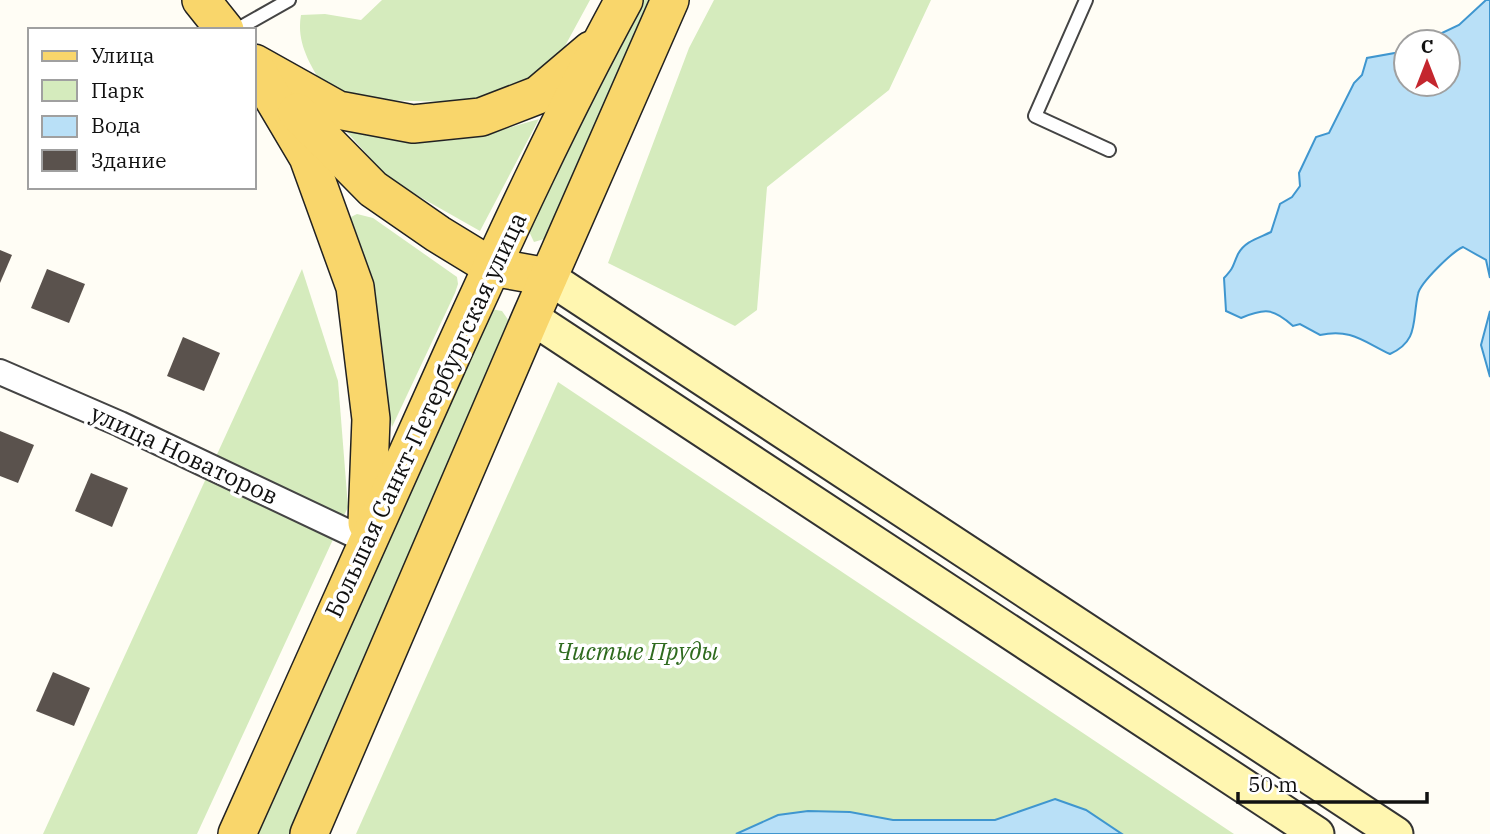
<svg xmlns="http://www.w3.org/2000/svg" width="1490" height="834" font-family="'IBM Plex Serif',serif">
  <rect width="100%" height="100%" fill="#fffdf5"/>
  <g fill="#d5ebbd">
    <path d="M382,0H590L559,57L537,77L483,100L454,102L372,100L324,87C310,65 296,42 301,15L325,14L361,20Z"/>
    <polygon points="640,0 656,0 551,237 534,242 526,225"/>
    <polygon points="714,0 931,0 889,90 767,187 757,310 735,326 608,263 689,48"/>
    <path d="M539,119L480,231L390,180L346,131C376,135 407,143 438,141C473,140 506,128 539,119Z"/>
    <polygon points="357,214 373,218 457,277 458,284 455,293 392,427 350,221 351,217"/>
    <polygon points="302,269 338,381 348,507 197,834 43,834"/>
    <polygon points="485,308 502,311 511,324 292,834 253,834"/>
    <polygon points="558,382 1234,834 356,834"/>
  </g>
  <g fill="#b9e0f7" stroke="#3f96cf" stroke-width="2">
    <path d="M1486,0H1490V278L1486,260L1463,247C1452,252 1420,283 1418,294C1412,321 1419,341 1390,354C1364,342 1351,328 1320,335L1300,324L1293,326C1273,308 1265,308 1241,318L1226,311L1224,278C1235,266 1232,267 1238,254C1245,241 1259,238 1271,232L1280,204L1292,197L1300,186L1299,173L1316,137L1329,133L1354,83L1362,75L1367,58L1406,51V84H1448V42H1423L1459,25Z"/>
    <polygon points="1490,311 1490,377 1481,345"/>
    <polygon points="1055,799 1086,810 1122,834 736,834 778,815 808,811 850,812 893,820 995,820"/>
  </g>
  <g fill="#5a524d">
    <polygon points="0,250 12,255 0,283"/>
    <polygon points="47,269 85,284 69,323 31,308"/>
    <polygon points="183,337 220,353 204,391 167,376"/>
    <polygon points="0,431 34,445 18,483 0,476"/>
    <polygon points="91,473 128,488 112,527 75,511"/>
    <polygon points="53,672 90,688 74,726 36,711"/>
  </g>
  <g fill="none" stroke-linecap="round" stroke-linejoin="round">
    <defs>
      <g id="lane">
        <polyline points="1086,0 1035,116 1109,150"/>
        <polyline points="236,30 289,0"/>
      </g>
      <polyline id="street" points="0,372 120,424 367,541"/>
      <g id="secondary">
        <polyline points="548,277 1396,834"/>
        <polyline points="531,317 1317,834"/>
      </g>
      <g id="primary">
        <polyline points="201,0 225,30"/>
        <polyline points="254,63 338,110 413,124 481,117 538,95 591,50"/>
        <polyline points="254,66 308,157 355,287 371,419 367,523"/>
        <polyline points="297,112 373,189 438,234 492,267 548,277"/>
        <path d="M237,834C309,673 380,512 453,352C507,233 562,114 624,0"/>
        <polyline points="309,834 531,317 670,0"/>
      </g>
    </defs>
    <use href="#lane" stroke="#444" stroke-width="16"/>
    <use href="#street" stroke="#444" stroke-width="28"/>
    <use href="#secondary" stroke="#333" stroke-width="37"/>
    <use href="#primary" stroke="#222" stroke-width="40"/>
    <use href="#lane" stroke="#fff" stroke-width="12"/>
    <use href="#street" stroke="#fff" stroke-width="24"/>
    <use href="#secondary" stroke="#fff6b0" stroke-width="33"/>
    <use href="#primary" stroke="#f9d66b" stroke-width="37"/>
  </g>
  <g text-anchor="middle" stroke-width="7" stroke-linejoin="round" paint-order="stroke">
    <g font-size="24" fill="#111" stroke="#fff">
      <text transform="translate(426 415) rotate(-65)" y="8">Большая Санкт-Петербургская улица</text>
      <text transform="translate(184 455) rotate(25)" y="8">улица Новаторов</text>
    </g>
    <g font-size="24" font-style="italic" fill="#2f6b1f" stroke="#fff">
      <text x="637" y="660">Чистые Пруды</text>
    </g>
  </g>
  <rect x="28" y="28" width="228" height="161" fill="#ffffff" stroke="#a0a0a0" stroke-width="2"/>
  <rect x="42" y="51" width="35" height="10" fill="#f9d66b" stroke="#a0a0a0" stroke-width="2"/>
  <text x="91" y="63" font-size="21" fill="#111111">Улица</text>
  <rect x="42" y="80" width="35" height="21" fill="#d5ebbd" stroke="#a0a0a0" stroke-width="2"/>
  <text x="91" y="98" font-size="21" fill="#111111">Парк</text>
  <rect x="42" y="116" width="35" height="21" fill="#b9e0f7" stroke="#a0a0a0" stroke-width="2"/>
  <text x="91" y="133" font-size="21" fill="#111111">Вода</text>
  <rect x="42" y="150" width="35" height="21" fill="#5a524d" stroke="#a0a0a0" stroke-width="2"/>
  <text x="91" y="168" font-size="21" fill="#111111">Здание</text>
  <g transform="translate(1427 63)"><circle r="33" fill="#ffffff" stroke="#a0a0a0" stroke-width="2"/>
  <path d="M0-5L12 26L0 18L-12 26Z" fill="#c4262e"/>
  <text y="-10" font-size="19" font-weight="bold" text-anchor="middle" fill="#111111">С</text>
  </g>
  <path d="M1238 792v10h189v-10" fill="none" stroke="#111111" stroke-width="3.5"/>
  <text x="1248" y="792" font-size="21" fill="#111111" stroke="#ffffff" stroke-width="5" paint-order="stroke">50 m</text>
</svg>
